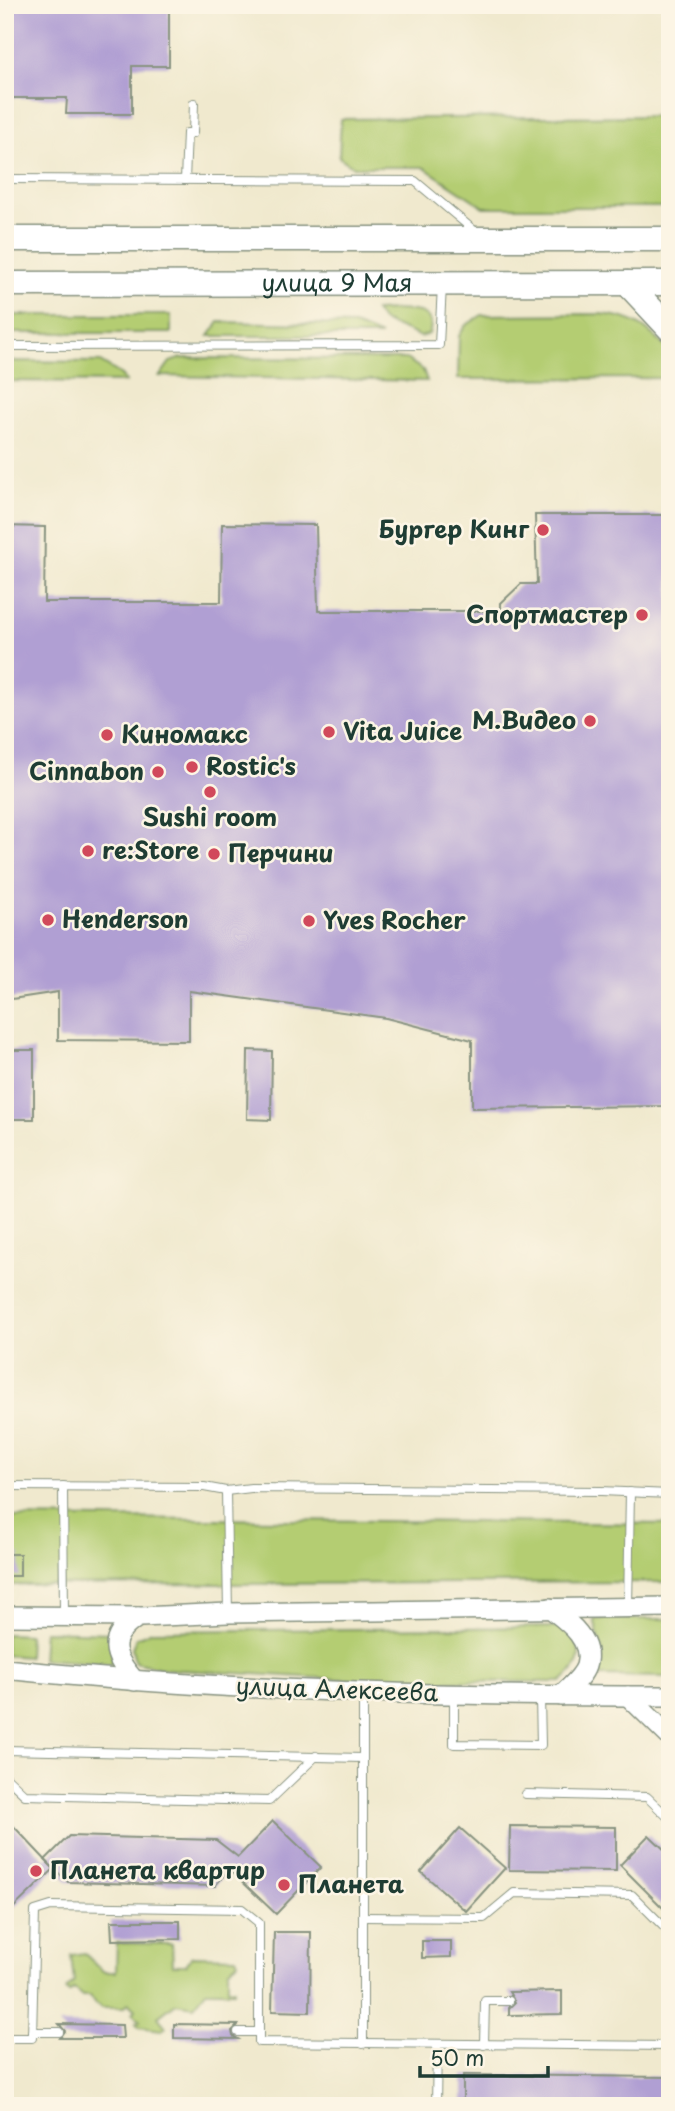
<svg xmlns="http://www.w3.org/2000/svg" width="675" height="2111" font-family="'Playpen Sans',sans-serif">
  <rect width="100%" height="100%" fill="#fcf5e5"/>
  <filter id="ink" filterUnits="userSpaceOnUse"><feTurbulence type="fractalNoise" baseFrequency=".0143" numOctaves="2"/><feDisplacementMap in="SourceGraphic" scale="14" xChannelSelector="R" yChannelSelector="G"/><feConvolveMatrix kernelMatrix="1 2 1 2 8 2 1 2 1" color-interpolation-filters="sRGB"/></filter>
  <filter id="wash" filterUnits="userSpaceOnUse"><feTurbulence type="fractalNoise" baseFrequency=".00686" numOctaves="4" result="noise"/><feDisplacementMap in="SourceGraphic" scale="28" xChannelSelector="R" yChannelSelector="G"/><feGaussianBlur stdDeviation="1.57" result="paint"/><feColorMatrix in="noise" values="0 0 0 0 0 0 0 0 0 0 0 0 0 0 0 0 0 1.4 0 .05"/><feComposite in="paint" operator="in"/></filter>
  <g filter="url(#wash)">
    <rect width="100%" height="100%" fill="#f0e9ce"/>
    <g fill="#b4cd72" stroke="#6a8553" stroke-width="2">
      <polygon points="670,102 670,207 484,207 423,167 354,167 339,157 341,119 656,116"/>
      <path d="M375,311C394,311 440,303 429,334L421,337L382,321Z"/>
      <path d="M601,314C634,317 648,328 670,352V378L458,379L459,336L465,326L482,315Z"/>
      <rect x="5" y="315" width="166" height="18"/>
      <polygon points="219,322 354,325 381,336 209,336"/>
      <polygon points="182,358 406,359 423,370 427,381 160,376 170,362"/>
      <polygon points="5,361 100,362 120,374 126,382 5,381"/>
      <polygon points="5,1517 670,1524 670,1582 5,1585"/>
      <polygon points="594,1619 670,1619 670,1677 595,1676 602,1651"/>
      <path d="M557,1627L576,1638C583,1659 578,1668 561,1682L373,1681L164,1669L135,1662L132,1648L136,1638L152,1631Z"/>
      <polygon points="44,1631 112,1633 112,1664 42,1659"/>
      <polygon points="5,1634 29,1635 28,1657 5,1655"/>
      <polygon points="117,1943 172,1944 173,1965 186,1965 192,1956 236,1957 238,1962 228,1970 228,1988 234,1989 234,1991 206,1991 194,2006 176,2003 158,2017 166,2027 162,2030 139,2027 136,2023 140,2021 132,2013 135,2010 128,2003 123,2008 101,2008 89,1996 82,1996 74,1989 69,1993 66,1990 74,1982 71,1955 84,1953 104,1972 116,1972"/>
    </g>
    <g id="blocks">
      <g fill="#b09fd3">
        <polygon points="5,5 169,5 169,66 132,66 132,114 66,114 67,98 5,98"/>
        <polygon points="535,515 670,515 670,1106 472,1108 472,1040 386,1018 189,991 189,1041 58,1040 58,992 5,1000 5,526 45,527 44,602 221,602 222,524 316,525 318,611 501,611 501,603 521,584 537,584"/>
        <polygon points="8,1050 34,1050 34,1119 9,1119"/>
        <polygon points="248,1050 272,1051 271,1120 247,1119"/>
        <rect x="5" y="1554" width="15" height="22"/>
        <polygon points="5,1817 54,1869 5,1916"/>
        <polygon points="273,1821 321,1867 276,1914 229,1869 215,1886 68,1882 45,1860 69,1836 216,1840 238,1857"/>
        <polygon points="510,1826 616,1827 616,1871 509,1870"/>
        <polygon points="460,1828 505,1868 466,1911 421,1872"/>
        <polygon points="649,1835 670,1855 670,1915 620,1865"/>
        <polygon points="111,1921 180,1921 180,1939 112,1940"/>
        <polygon points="274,1932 311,1932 310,2012 272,2011"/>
        <polygon points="422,1941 451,1941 451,1957 422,1958"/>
        <polygon points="562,1991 562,2014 509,2015 509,2008 515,2002 509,1992"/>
        <polygon points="59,2024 122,2025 123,2038 60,2038 65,2031"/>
        <polygon points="174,2024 238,2025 232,2031 233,2036 238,2039 174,2038"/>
        <polygon points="463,2075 670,2077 670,2106 463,2106"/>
      </g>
    </g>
  </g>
  <g filter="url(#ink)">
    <use href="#blocks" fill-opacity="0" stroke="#889381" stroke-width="2"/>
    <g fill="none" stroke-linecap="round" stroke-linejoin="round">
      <defs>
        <g id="service">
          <polyline points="5,179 415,181 477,233"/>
          <polyline points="185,180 187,133 193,133 194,103"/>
          <polyline points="5,346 439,345 442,285"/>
          <polyline points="5,1486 204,1487 226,1491 251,1488 601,1491 670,1494"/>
          <polyline points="63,1486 64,1616"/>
          <polyline points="226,1491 228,1613"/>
          <polyline points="628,1608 630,1492"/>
          <polyline points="363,1693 363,2044"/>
          <polyline points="454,1695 454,1744 541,1745 540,1697"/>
          <polyline points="5,1750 363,1758"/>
          <polyline points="5,1776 25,1795 269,1801 316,1756"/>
          <polyline points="526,1794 647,1797 670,1819"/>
          <polyline points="363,1917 484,1918 514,1893 632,1895 670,1933"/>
          <polyline points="32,2032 59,2032"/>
          <polyline points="238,2032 259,2032"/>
          <polyline points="5,2038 32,2038 35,1911 51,1906 242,1909 259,1923 259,2042 670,2046"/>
          <polyline points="484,2045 485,2001 509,2001"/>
          <polyline points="436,2106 437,2045"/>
        </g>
        <g id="tertiary">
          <path d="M550,1608C567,1621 594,1640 586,1666C582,1678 569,1687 561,1696"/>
          <polyline points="5,1616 141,1617 228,1613 670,1607"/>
          <path d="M5,1669C226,1692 448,1696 670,1696"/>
          <path d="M135,1681C112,1655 106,1638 138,1617"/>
          <polyline points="628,1696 670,1737"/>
        </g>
        <g id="primary">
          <polyline points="5,239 670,239"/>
          <polyline points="627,283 670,329"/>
          <path id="s1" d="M5,284L670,283"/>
        </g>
      </defs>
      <use href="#service" stroke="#889381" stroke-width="10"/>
      <use href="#tertiary" stroke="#889381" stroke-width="22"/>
      <use href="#primary" stroke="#889381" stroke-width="27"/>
      <use href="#service" stroke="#fff" stroke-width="8"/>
      <use href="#tertiary" stroke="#fff" stroke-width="19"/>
      <use href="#primary" stroke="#fff" stroke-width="24"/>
    </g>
  </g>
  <g fill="#d1495b" stroke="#fcf5e5" stroke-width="2.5">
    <circle cx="543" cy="530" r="7"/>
    <circle cx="642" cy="615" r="7"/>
    <circle cx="590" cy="721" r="7"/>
    <circle cx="329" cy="732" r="7"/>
    <circle cx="107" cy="735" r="7"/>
    <circle cx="192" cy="767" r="7"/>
    <circle cx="158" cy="772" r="7"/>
    <circle cx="210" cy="792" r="7"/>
    <circle cx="88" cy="851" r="7"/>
    <circle cx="214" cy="854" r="7"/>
    <circle cx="48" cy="920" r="7"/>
    <circle cx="309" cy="921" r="7"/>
    <circle cx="36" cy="1871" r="7"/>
    <circle cx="284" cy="1885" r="7"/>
  </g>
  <g text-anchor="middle" stroke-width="5" stroke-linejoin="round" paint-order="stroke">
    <g font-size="24" fill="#1f3d34" stroke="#fcf5e5">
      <text dy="8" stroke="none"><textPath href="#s1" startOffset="332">улица 9 Мая</textPath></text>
      <text transform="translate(337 1690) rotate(2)" y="8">улица Алексеева</text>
    </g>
    <g font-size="24" font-weight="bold" fill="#1f3d34" stroke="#fcf5e5" text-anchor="start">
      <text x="529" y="538" text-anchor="end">Бургер Кинг</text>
      <text x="628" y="623" text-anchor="end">Спортмастер</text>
      <text x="576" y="729" text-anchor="end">М.Видео</text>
      <text x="343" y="740">Vita Juice</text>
      <text x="121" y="743">Киномакс</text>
      <text x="206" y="775">Rostic's</text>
      <text x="144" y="780" text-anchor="end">Cinnabon</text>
      <text x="210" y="826" text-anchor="middle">Sushi room</text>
      <text x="102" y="859">re:Store</text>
      <text x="228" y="862">Перчини</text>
      <text x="62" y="928">Henderson</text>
      <text x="323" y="929">Yves Rocher</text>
      <text x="50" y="1879">Планета квартир</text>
      <text x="298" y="1893">Планета</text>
    </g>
  </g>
  <rect width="675" height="2111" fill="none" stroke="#fcf5e5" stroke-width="28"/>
  <path d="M420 2066v10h128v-10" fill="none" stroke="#1f3d34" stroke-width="3.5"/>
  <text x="430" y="2066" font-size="21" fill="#1f3d34" stroke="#fcf5e5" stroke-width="5" paint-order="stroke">50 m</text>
</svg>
